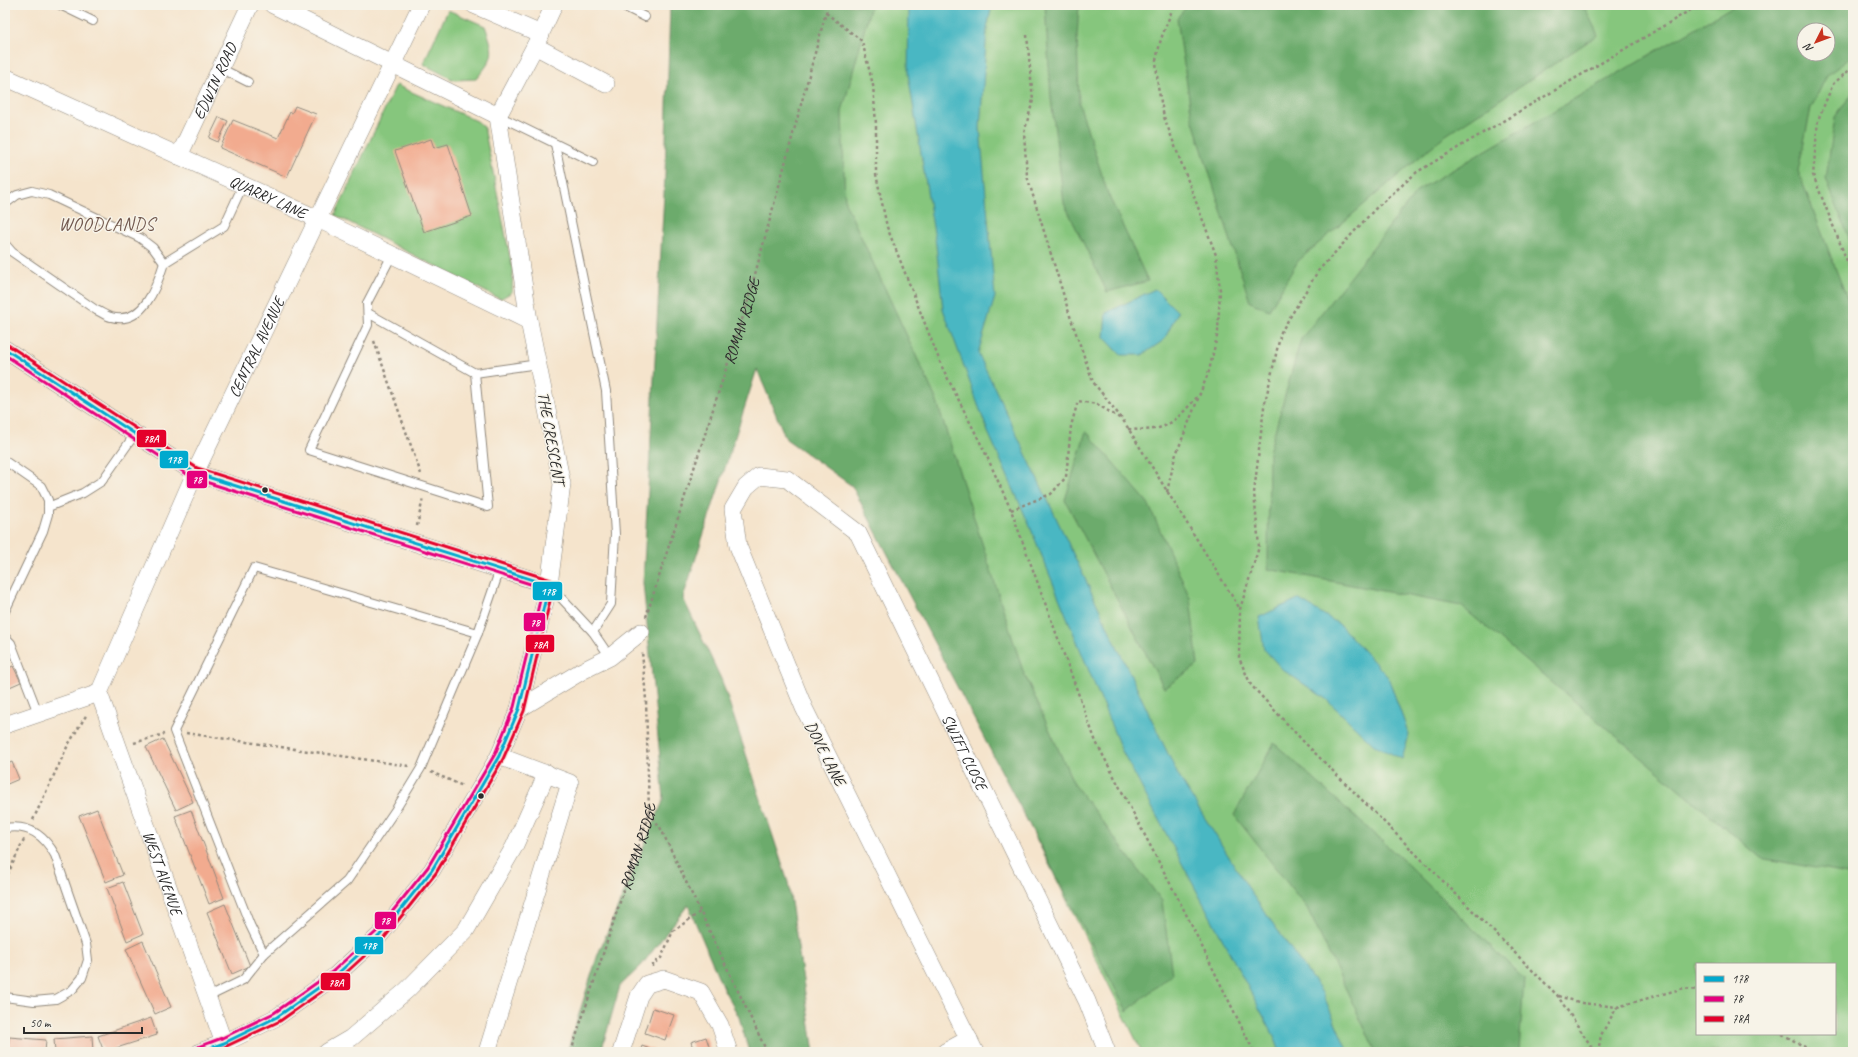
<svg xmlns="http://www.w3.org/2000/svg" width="1858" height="1057" font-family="Caveat,sans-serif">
  <rect width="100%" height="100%" fill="#f7f3e8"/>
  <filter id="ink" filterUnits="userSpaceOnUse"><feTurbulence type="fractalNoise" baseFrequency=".025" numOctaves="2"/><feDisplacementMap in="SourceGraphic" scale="8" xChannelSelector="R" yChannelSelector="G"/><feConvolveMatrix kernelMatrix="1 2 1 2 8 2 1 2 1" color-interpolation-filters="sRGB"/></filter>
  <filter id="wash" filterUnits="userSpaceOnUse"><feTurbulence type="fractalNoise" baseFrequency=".012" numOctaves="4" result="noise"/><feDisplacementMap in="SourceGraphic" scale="16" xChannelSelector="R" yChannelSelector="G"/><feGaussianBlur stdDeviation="0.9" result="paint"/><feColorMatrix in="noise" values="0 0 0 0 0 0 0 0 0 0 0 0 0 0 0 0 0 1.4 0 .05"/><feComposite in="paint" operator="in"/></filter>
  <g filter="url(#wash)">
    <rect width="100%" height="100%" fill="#f5e4cc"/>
    <g fill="#86c67d" stroke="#587854" fill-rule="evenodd">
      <path d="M858,5H1853V1052H1142L760,281ZM1804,30H1828V54H1804ZM1697,964H1835V1034H1697Z"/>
      <path d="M448,10L485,26C495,53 495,57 476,79L454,80L423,64Z"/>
      <polygon points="396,85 477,121 484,127 513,272 512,292 500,299 335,215"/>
    </g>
    <g fill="#6cab6c" stroke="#4c6b4c" fill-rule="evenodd">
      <polygon points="670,5 871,5 842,112 845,202 936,399 1023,671 1074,784 1162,901 1172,974 1127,1011 852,486 786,439 757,369 683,598 722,681 788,882 814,1052 749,1052 739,1017 723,988 688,905 641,966 620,986 601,1052 567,1052 598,954 664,799 643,583 665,175"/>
      <polygon points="1045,5 1079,5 1077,36 1079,103 1108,194 1148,281 1107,292 1064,203 1051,99"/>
      <polygon points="1188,5 1567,5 1586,10 1598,35 1443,137 1298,261 1269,310 1250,302 1192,118 1177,18"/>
      <path d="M1735,5H1853V56L1827,75L1811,108L1798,171L1853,314V875L1761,858L1461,606L1268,569L1269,452L1301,339L1418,190ZM1804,30H1828V54H1804Z"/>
      <polygon points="1853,92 1853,248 1826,179 1835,117"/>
      <polygon points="1086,431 1148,503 1190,598 1198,665 1164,688 1065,500"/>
      <polygon points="1274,743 1406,863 1524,979 1519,1052 1376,1052 1307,908 1234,815"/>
    </g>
    <g fill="#49b7c3" stroke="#3a7177">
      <polygon points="909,5 992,5 987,29 980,128 995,297 978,353 1178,775 1254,897 1323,994 1348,1052 1280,1052 1274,1036 1121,749 1028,522 988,432 943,309 936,245 908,74"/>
      <polygon points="1155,289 1178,312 1164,340 1142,355 1121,355 1104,337 1106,313"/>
      <polygon points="1298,599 1339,624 1388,677 1409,735 1402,759 1374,745 1326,699 1283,670 1264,649 1259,617"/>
    </g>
    <g id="blocks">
      <g fill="#f2ab8f">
        <polygon points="295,106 316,114 287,177 220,148 233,120 278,138 290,112 292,113"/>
        <polygon points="219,117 228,121 218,142 209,138"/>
        <polygon points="431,139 434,148 448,144 472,216 424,232 395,151"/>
        <polygon points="13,666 21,682 5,689 5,670"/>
        <polygon points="163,739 193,802 176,810 146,747"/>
        <polygon points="12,762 19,779 5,785 5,765"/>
        <polygon points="97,809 123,875 106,882 79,816"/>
        <polygon points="191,810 224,898 209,904 175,816"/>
        <polygon points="123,882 143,934 127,941 107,888"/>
        <polygon points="225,904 250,966 232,974 207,912"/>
        <polygon points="143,941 171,1007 155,1014 126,949"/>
        <polygon points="653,1008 674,1015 665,1040 645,1033"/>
        <polygon points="151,1018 157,1035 104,1052 98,1036"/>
        <polygon points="92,1036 93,1052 55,1052 54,1039"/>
        <polygon points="9,1037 46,1040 45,1052 8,1052"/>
        <polygon points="706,1037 711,1052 694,1052 691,1042"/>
        <polygon points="642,1046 658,1052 640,1052"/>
      </g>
    </g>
  </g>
  <g filter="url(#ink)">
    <use href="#blocks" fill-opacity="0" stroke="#90887c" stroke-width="1"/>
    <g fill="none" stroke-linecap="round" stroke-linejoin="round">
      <defs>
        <g id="service">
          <polyline points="60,5 93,21"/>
          <polyline points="621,5 645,17"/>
          <polyline points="220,68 248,82"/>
          <polyline points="499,116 593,162"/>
          <polyline points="555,144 606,391 615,534 611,604 593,632"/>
          <polyline points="5,204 17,195 32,191 49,195 140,238 153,248 164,263"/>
          <path d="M5,244L12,252L96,310C101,312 106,316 111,317C143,326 157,286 164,263L224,226L243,185"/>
          <polyline points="368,313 475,373 488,507 309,450 368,325 367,303 392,255"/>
          <polyline points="475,373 538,364"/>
          <polyline points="5,461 41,486 48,500 48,514 43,531 5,611"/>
          <polyline points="48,507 83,493 102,481 135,434"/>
          <polyline points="549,585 593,632 610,657"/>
          <polyline points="5,637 11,643 38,713"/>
          <path d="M5,828C29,824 44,835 55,855L86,944L88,960L82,978L72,990L56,999L34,1001L5,997"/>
          <polyline points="264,954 250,925 174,731 254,568 478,633"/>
          <polyline points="208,997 243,980 264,954 347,881 396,809 421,768 478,633 500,569"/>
        </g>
        <g id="minor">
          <polyline points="273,5 498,116"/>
          <polyline points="474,5 541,34"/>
          <polyline points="535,46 606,84"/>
          <path id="s3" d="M5,77L318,219L529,321"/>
          <polyline points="498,116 535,46 554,5"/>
          <path id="s4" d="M179,156L250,5"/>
          <polyline points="5,349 195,473 549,585"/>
          <path id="s5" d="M99,693L195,473L421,5"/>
          <path id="s6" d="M99,693L227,1052"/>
          <polyline points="519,709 582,671 610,657 641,632"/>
          <polyline points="5,725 99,693"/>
          <polyline points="200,1052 224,1043 277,1017 335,976 380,935 432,870 499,756 519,709 549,585 562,484 529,321 498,116"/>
          <polyline points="327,1052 351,1038 407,990 466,930 514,847 547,773"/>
          <polyline points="487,1052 570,783 499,756"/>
          <polyline points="621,1052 639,996 647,984 664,979 701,992 720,1025 729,1052"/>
          <polyline points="945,1052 969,1039"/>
          <path id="s7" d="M975,1052L804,708L738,546L733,509L746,487L759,476L787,479L858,533L1087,1001L1107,1052"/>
        </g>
      </defs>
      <use href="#service" stroke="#90887c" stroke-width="10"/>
      <use href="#minor" stroke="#90887c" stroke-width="18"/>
      <g stroke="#90887c" stroke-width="2.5" stroke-dasharray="3 3" stroke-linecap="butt">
        <polyline points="826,13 862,41 873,85 876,124 876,174 887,227 942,367 984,450 1011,510 1096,742 1184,910 1254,1052"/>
        <polyline points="1027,35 1033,100 1024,133 1027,176 1070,316 1093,382 1123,420 1240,609"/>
        <polyline points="1853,67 1833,84 1818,120 1813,175 1853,276"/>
        <polyline points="374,341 421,474"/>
        <path d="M1128,429C1168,433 1174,422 1200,394"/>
        <polyline points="1167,492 1175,457 1209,371 1218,332 1220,290 1216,255 1164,117 1158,87 1156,60 1161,39 1174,5"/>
        <polyline points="1011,510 1051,494 1066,477 1071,426 1078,401 1097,404 1121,419"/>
        <polyline points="417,526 423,498"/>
        <path id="s1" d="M646,617L747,304L828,5"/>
        <polyline points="186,733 409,766"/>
        <polyline points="134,743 164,734"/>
        <polyline points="431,772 463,786"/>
        <polyline points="649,813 660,827 767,1052"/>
        <polyline points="33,820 68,745 87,714"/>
        <polyline points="5,880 24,839"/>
        <polyline points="653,967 653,964 661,958 673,931 700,912"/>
        <polyline points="1558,996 1582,1003 1617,1007 1684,988 1697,990"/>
        <polyline points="1782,1034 1814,1052"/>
        <path id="s2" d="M571,1052L649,813L646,700L642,651"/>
        <polyline points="1595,1052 1557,995 1304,742 1251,685 1239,658 1240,609 1259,547 1254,493 1264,407 1281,332 1318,271 1375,209 1417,172 1699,5"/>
        <polyline points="1598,1052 1601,1035 1617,1007"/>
      </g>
      <use href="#service" stroke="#fff" stroke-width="8"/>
      <use href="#minor" stroke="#fff" stroke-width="17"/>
      <defs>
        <polyline id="bus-1" points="5,349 195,473 549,585 519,709 499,756 432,870 380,935 335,976 277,1017 224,1043 200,1052"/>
        <polyline id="bus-2" points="5,355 193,478 543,588 514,707 495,754 428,867 376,932 332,972 274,1013 222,1038 198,1047"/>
        <polyline id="bus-3" points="8,345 197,468 551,580 554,584 524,711 503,759 436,873 384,938 338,980 280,1021 214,1052"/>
      </defs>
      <use href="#bus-1" stroke="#f7f3e8" stroke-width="6"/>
      <use href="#bus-2" stroke="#f7f3e8" stroke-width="6"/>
      <use href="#bus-3" stroke="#f7f3e8" stroke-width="6"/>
      <use href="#bus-1" stroke="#00a9ce" stroke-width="3"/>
      <use href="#bus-2" stroke="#e5007d" stroke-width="3"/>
      <use href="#bus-3" stroke="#e4002b" stroke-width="3"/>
    </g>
  </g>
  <g fill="#2b2b2b" stroke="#f7f3e8" stroke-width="1.5">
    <circle cx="265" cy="490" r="3.5"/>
    <circle cx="481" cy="796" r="3.5"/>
  </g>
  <g text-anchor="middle" stroke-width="3" stroke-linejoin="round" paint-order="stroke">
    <g font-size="16" fill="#2b2b2b" stroke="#f7f3e8">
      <text dy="6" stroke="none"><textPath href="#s4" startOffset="83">EDWIN ROAD</textPath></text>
      <text dy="6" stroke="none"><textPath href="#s3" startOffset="289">QUARRY LANE</textPath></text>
      <text dy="6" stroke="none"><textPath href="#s1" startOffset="311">ROMAN RIDGE</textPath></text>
      <text dy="6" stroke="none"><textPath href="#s5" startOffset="380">CENTRAL AVENUE</textPath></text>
      <text transform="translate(552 438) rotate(80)" y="6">THE CRESCENT</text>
      <text dy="6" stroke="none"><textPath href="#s7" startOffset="1000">SWIFT CLOSE</textPath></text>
      <text transform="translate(826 753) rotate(63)" y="6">DOVE LANE</text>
      <text dy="6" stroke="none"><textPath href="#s2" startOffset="216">ROMAN RIDGE</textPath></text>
      <text dy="6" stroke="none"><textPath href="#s6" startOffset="191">WEST AVENUE</textPath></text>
    </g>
    <g font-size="18" letter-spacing="1" fill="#71584e" stroke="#f7f3e8">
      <text x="107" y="230">WOODLANDS</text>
    </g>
  </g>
  <g stroke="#f7f3e8" stroke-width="1.5">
    <rect x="136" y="429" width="31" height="19" rx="4" fill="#e4002b"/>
    <rect x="159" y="450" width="30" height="19" rx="4" fill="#00a9ce"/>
    <rect x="186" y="470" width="22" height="19" rx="4" fill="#e5007d"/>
    <rect x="532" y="581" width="31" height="20" rx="4" fill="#00a9ce"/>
    <rect x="523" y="612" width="23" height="20" rx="4" fill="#e5007d"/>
    <rect x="525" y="634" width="30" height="19" rx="4" fill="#e4002b"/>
    <rect x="374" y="911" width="23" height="19" rx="4" fill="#e5007d"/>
    <rect x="354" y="936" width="30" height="19" rx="4" fill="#00a9ce"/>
    <rect x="320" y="972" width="31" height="19" rx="4" fill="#e4002b"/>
  </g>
  <g font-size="11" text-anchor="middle" font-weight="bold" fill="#fff">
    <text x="151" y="442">78A</text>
    <text x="174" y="463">178</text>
    <text x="197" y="483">78</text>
    <text x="548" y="595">178</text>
    <text x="535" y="626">78</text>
    <text x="540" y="648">78A</text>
    <text x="385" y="924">78</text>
    <text x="369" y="949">178</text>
    <text x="336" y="986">78A</text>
  </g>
  <rect width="1858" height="1057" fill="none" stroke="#f7f3e8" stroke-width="20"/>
  <rect x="1696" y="963" width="140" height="72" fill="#f7f3e8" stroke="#a5a39c"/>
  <rect x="1704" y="976" width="20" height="6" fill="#00a9ce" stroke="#a5a39c"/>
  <text x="1732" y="983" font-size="12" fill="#2b2b2b">178</text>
  <rect x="1704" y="996" width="20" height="6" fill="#e5007d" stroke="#a5a39c"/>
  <text x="1732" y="1003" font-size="12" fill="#2b2b2b">78</text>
  <rect x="1704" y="1016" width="20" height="6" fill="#e4002b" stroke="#a5a39c"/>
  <text x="1732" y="1023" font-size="12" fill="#2b2b2b">78A</text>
  <g transform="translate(1816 42) rotate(228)"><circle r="19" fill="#f7f3e8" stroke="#a5a39c"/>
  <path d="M0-3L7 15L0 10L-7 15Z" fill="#c8321e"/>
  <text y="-6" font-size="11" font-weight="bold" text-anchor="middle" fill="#2b2b2b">N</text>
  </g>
  <path d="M24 1027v6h118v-6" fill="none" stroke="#2b2b2b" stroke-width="2"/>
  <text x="30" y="1027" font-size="12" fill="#2b2b2b" stroke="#f7f3e8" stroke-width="3" paint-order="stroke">50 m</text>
</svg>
